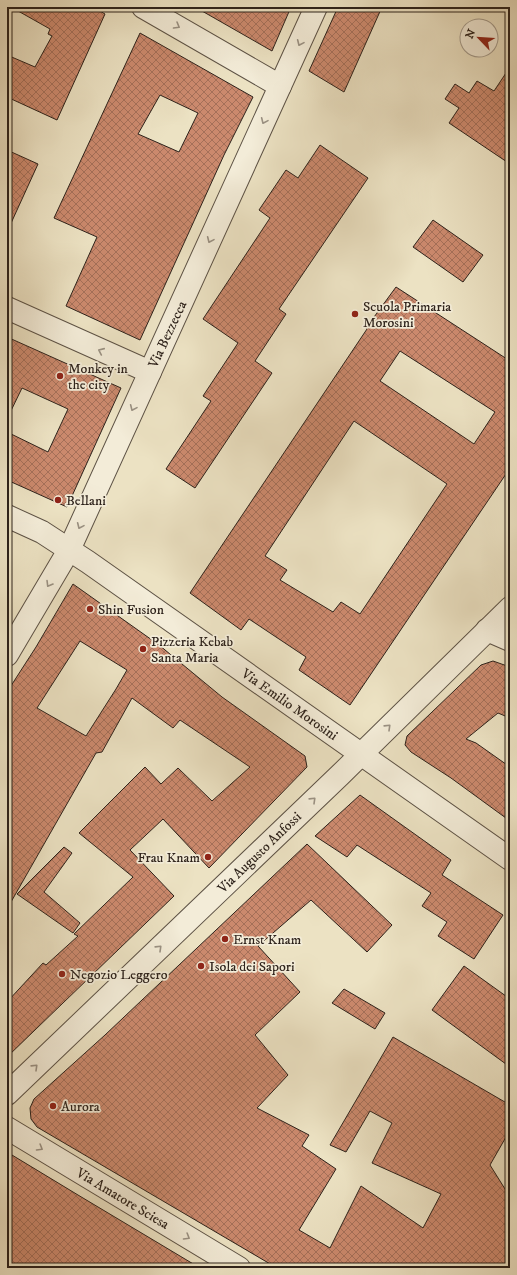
<svg xmlns="http://www.w3.org/2000/svg" width="517" height="1275" font-family="'IM FELL DW Pica',serif">
  <defs>
    <pattern id="building-cross-hatch" width="8" height="8" patternUnits="userSpaceOnUse"><rect width="8" height="8" fill="#cb896d"/><path d="M0 0l8 8M0 8l8-8" fill="none" stroke="#a57059"/></pattern>
  </defs>
  <rect width="100%" height="100%" fill="#ece2c3"/>
  <filter id="stains"><feTurbulence type="fractalNoise" baseFrequency=".005" numOctaves="4"/><feColorMatrix values="0 0 0 0 .2 0 0 0 0 .09 0 0 0 0 .02 0 0 0 .5 -.17"/></filter>
  <radialGradient id="worn" r=".72"><stop offset=".6" stop-color="#630" stop-opacity="0"/><stop offset="1" stop-color="#630" stop-opacity=".3"/></radialGradient>
  <g fill="url(#building-cross-hatch)" stroke="#2d221b" fill-rule="evenodd">
    <polygon points="11,7 93,7 105,14 57,120 7,97 7,55 35,67 52,36 48,34 50,29"/>
    <polygon points="195,7 291,7 272,51"/>
    <polygon points="338,7 382,7 344,92 309,71"/>
    <path d="M140,33L253,97L224,155L140,340L66,306L97,237L54,218ZM160,95L198,113L179,152L138,134Z"/>
    <polygon points="510,67 510,164 449,123 459,108 445,99 455,84 469,93 477,81 494,91"/>
    <polygon points="320,145 368,178 279,309 286,314 255,361 272,373 195,488 166,469 211,401 203,396 238,343 203,319 270,218 259,210 286,170 298,178"/>
    <polygon points="7,150 38,164 7,232"/>
    <polygon points="433,220 483,255 463,282 413,247"/>
    <path d="M396,287L510,361V468L350,705L299,670L306,657L249,619L241,630L190,593L367,329L366,328ZM400,351L495,412L474,444L380,381ZM354,421L447,484L360,614L341,602L333,612L280,580L287,570L265,556Z"/>
    <polygon points="7,337 121,388 67,507 7,480 7,432 48,452 68,409 22,388 7,419"/>
    <path d="M73,584L159,645L222,697L305,756L307,767L209,868L163,819L130,850L174,896L7,1057V1002L43,963L46,965L78,936L74,934L133,877L79,833L145,767L161,784L178,768L212,801L250,767L180,720L173,728L132,698L102,752L96,753L7,909V692L36,647ZM80,641L127,670L116,689L86,736L37,708Z"/>
    <polygon points="493,661 510,667 510,718 498,713 466,739 476,743 510,767 510,821 451,778 411,752 405,745 407,736 481,665"/>
    <polygon points="360,795 451,860 442,875 503,915 474,959 438,936 447,922 422,906 431,893 357,845 347,857 315,836"/>
    <polygon points="307,844 392,925 367,952 311,900 258,946 300,992 255,1035 288,1075 257,1108 309,1135 302,1146 336,1169 299,1230 330,1248 361,1186 423,1228 441,1194 372,1163 392,1123 370,1111 346,1152 330,1145 393,1037 510,1105 510,1130 490,1165 510,1197 510,1268 277,1268 37,1127 31,1119 30,1108 34,1099 105,1035"/>
    <polygon points="64,847 72,853 44,892 80,923 73,933 17,894"/>
    <polygon points="464,966 510,999 510,1067 432,1010"/>
    <polygon points="344,989 385,1013 375,1029 332,1003"/>
    <polygon points="7,1152 78,1195 200,1268 7,1268"/>
  </g>
  <g fill="none" stroke-linecap="round" stroke-linejoin="round">
    <defs>
      <g id="minor">
        <polyline points="143,7 280,86"/>
        <polyline points="7,308 150,372"/>
        <polyline points="7,516 42,532 88,562 510,859"/>
        <polyline points="487,630 510,640"/>
        <polyline points="7,655 69,550 316,7"/>
        <polyline points="7,1094 340,775 510,608"/>
        <polyline points="7,1128 239,1268"/>
      </g>
    </defs>
    <use href="#minor" stroke="#5d5245" stroke-width="24"/>
    <use href="#minor" stroke="#f3ecd8" stroke-width="22"/>
  </g>
  <defs><path id="oneway-chevron" d="M-2-3.5L2.5 0L-2 3.5" fill="none" stroke-width="1.6" stroke-linecap="round" stroke-linejoin="round"/></defs>
  <g stroke="#9a9183">
    <use href="#oneway-chevron" transform="translate(177 26) rotate(30)"/>
    <use href="#oneway-chevron" transform="translate(300 43) rotate(114)"/>
    <use href="#oneway-chevron" transform="translate(264 121) rotate(114)"/>
    <use href="#oneway-chevron" transform="translate(210 240) rotate(114)"/>
    <use href="#oneway-chevron" transform="translate(101 351) rotate(-156)"/>
    <use href="#oneway-chevron" transform="translate(133 408) rotate(114)"/>
    <use href="#oneway-chevron" transform="translate(80 526) rotate(114)"/>
    <use href="#oneway-chevron" transform="translate(49 584) rotate(121)"/>
    <use href="#oneway-chevron" transform="translate(388 727) rotate(-44)"/>
    <use href="#oneway-chevron" transform="translate(313 800) rotate(-44)"/>
    <use href="#oneway-chevron" transform="translate(159 948) rotate(-44)"/>
    <use href="#oneway-chevron" transform="translate(35 1067) rotate(-44)"/>
    <use href="#oneway-chevron" transform="translate(40 1148) rotate(31)"/>
    <use href="#oneway-chevron" transform="translate(187 1237) rotate(31)"/>
  </g>
  <g fill="#8f2418" stroke="#f3ecd8" stroke-width="1.5">
    <circle cx="355" cy="314" r="4"/>
    <circle cx="60" cy="376" r="4"/>
    <circle cx="58" cy="500" r="4"/>
    <circle cx="90" cy="609" r="4"/>
    <circle cx="143" cy="649" r="4"/>
    <circle cx="208" cy="857" r="4"/>
    <circle cx="225" cy="939" r="4"/>
    <circle cx="201" cy="966" r="4"/>
    <circle cx="62" cy="974" r="4"/>
    <circle cx="53" cy="1106" r="4"/>
  </g>
  <g text-anchor="middle" stroke-width="3.5" stroke-linejoin="round" paint-order="stroke">
    <g font-size="14" fill="#2d221b" stroke="#f3ecd8" text-anchor="start">
      <text x="363" y="311">Scuola Primaria<tspan x="363" dy="16">Morosini</tspan></text>
      <text x="68" y="373">Monkey in<tspan x="68" dy="16">the city</tspan></text>
      <text x="66" y="505">Bellani</text>
      <text x="98" y="614">Shin Fusion</text>
      <text x="151" y="646">Pizzeria Kebab<tspan x="151" dy="16">Santa Maria</tspan></text>
      <text x="200" y="862" text-anchor="end">Frau Knam</text>
      <text x="233" y="944">Ernst Knam</text>
      <text x="209" y="971">Isola dei Sapori</text>
      <text x="70" y="979">Negozio Leggero</text>
      <text x="61" y="1111">Aurora</text>
    </g>
    <g font-size="14" fill="#2d221b" stroke="#f3ecd8">
      <text transform="translate(167 334) rotate(-65)" y="5">Via Bezzecca</text>
      <text transform="translate(290 704) rotate(35)" y="5">Via Emilio Morosini</text>
      <text transform="translate(259 852) rotate(-44)" y="5">Via Augusto Anfossi</text>
      <text transform="translate(123 1198) rotate(31)" y="5">Via Amatore Sciesa</text>
    </g>
  </g>
  <rect width="517" height="1275" fill="none" stroke="#ece2c3" stroke-width="24"/>
  <rect x="8" y="8" width="501" height="1259" fill="none" stroke="#2d221b" stroke-width="2"/>
  <rect x="12" y="12" width="493" height="1251" fill="none" stroke="#2d221b"/>
  <g transform="translate(479 38) rotate(295)"><circle r="19" fill="#f3ecd8" stroke="#a49b8c"/>
  <path d="M0-3L7 15L0 10L-7 15Z" fill="#8f2418"/>
  <text y="-6" font-size="11" font-weight="bold" text-anchor="middle" fill="#2d221b">N</text>
  </g>
  <rect width="100%" height="100%" filter="url(#stains)"/>
  <rect width="100%" height="100%" fill="url(#worn)"/>
</svg>
